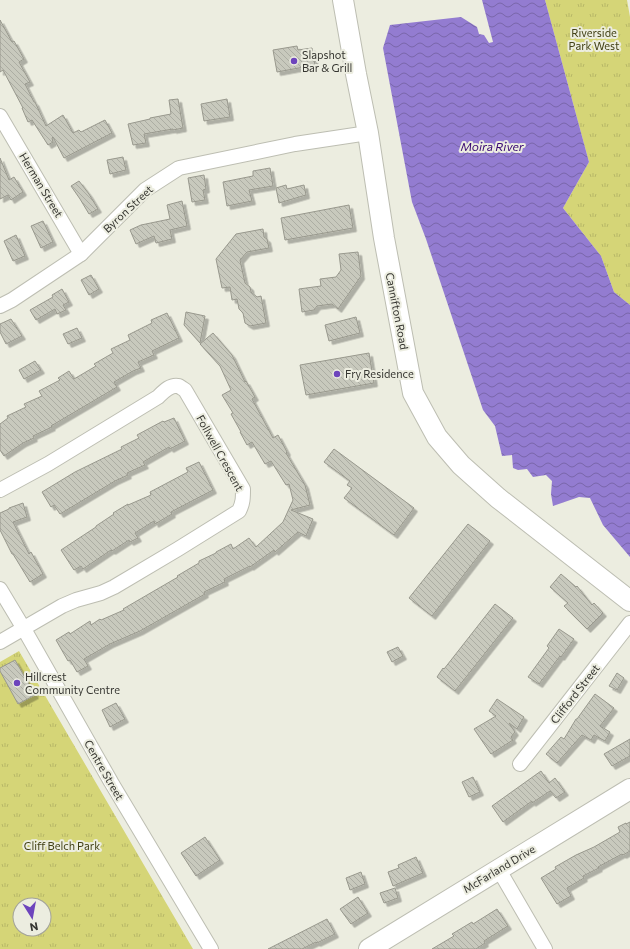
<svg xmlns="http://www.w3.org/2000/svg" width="630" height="949" font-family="Commissioner,sans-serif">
  <defs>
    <pattern id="park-tufts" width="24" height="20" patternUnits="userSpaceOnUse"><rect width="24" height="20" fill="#d5d577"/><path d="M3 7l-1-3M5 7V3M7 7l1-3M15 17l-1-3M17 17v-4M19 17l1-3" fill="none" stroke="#b7b767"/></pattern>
    <pattern id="water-waves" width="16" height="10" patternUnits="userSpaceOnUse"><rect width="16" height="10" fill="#937cd1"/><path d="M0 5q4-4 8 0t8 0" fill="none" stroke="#7966aa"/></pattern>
    <pattern id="building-back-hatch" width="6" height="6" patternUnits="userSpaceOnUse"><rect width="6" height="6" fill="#c8c9bd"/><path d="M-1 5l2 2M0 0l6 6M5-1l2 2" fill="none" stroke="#acada3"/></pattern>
    <filter id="shadow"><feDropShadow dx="3.5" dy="3.5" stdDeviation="0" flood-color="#0004"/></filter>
  </defs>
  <rect width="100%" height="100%" fill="#ecede0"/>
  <g fill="url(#park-tufts)" fill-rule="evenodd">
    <polygon points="545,0 627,0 630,17 630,305 614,292 601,256 563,208 589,162"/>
    <path d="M19,651L193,949H0V662ZM20,905H44V929H20Z"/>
  </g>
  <polygon fill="url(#water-waves)" points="482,0 545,0 589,162 563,208 601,256 614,292 630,305 630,557 603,525 590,498 579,497 553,506 551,494 552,481 546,475 533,477 527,469 518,470 513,468 512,455 502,456 495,426 483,410 426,239 412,202 383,48 390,25 461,17 477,27 479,34 484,35 489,43 493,42"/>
  <g fill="url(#building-back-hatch)" stroke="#98988d" filter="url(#shadow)">
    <polygon points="0,20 12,42 14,41 24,59 19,62 30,82 25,84 34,102 35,102 46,126 63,115 73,133 79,130 81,132 105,120 112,133 64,158 53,137 52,138 53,142 48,145 32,120 28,122 22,108 23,108 3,70 0,72"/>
    <polygon points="297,46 298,50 312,48 315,65 277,72 273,50"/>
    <polygon points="178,99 183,128 173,130 173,129 144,134 146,143 133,145 128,124 150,119 150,118 171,114 169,100"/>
    <polygon points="227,99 230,117 204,121 201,104"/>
    <polygon points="123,157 126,170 110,174 107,160"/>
    <polygon points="0,158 9,180 14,177 23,192 11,200 8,195 0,199"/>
    <polygon points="270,168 273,186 249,190 252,201 227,206 223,182 253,176 253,171"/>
    <polygon points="204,175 206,189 203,190 205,200 192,202 188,178"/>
    <polygon points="79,181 89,194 98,209 89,214 80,199 71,186"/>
    <polygon points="286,185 287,189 304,185 306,195 279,203 276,188"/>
    <polygon points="182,201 187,226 170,230 172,239 156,243 154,236 136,244 130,230 141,225 170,219 167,205"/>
    <polygon points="349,205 353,228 285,240 281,218"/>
    <polygon points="43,221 53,242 41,248 31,226"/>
    <polygon points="263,229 264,237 267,239 269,248 247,252 240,260 245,283 250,287 251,292 257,297 261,296 266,323 250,326 245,323 243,313 239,309 237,299 232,300 230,287 222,288 216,259 236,234"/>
    <polygon points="16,235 25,256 13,261 4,241"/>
    <polygon points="358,252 361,276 338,309 332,304 317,306 314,310 302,312 299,289 321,286 320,279 336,277 341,270 339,254"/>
    <polygon points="91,275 99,289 89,295 81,280"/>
    <polygon points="62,289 69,302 63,305 66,310 57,314 55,309 36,320 30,310 53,297 52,295"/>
    <polygon points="186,312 205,316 200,343 184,325"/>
    <polygon points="167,313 179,338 152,351 154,355 138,362 141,368 133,371 114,382 117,387 68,416 51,426 52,427 33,436 34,438 23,443 4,456 0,450 0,424 8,418 7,416 26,407 24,404 42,396 39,391 60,380 58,378 69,371 74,379 96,366 94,364 113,353 111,349 130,340 128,335 152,323 151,320"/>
    <polygon points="356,317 360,333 329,341 325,325"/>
    <polygon points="11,319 22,336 6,344 0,332 0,324"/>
    <polygon points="77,328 82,338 68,344 63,334"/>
    <polygon points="213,333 232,355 245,382 246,381 255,397 252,399 273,438 278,435 287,452 286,453 305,485 310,505 291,510 313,519 306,536 298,532 275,552 274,550 250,567 250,566 224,579 225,582 204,592 205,594 140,631 110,644 84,659 88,666 77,672 70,660 68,661 56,640 69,632 70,634 90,621 91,625 100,619 101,620 124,610 123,609 178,577 177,576 199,563 199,561 216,553 216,552 231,544 233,549 249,538 256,547 283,522 293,500 289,484 286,485 271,461 265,464 252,442 247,445 240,432 241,432 231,414 233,413 222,395 231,390 220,366 200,344"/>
    <polygon points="369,353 374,383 306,395 300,365"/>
    <polygon points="35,361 41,370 24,379 19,370"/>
    <polygon points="174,418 185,441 170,449 169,447 143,462 145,465 127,473 128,475 115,481 60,514 54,505 51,507 42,492 75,472 122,449 121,447 139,438 137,435 163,421 164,422"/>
    <polygon points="334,449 414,508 394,535 344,498 352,488 347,485 350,481 324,462"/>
    <polygon points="199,462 213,490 171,512 172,514 155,524 154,521 135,533 138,538 130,542 129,540 112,551 111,550 83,569 81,566 74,570 61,550 96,527 96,526 114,514 113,513 128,504 128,505 151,495 150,492 188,472 186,468"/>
    <polygon points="23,503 27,517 13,522 29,554 31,552 43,574 30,582 13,554 12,554 0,530 0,513 9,509 9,508"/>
    <polygon points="468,524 490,541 432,616 409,598"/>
    <polygon points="561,574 576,587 577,586 592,605 594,603 603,613 587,629 564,606 568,603 550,587"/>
    <polygon points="495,604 513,618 455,691 437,677 443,668 444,669"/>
    <polygon points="559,629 574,639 561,657 560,656 539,684 528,677 549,648 547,646"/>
    <polygon points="398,647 403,656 392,662 387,652"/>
    <polygon points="15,660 35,695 18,704 0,671 0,668"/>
    <polygon points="617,673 624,678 617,690 609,686"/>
    <polygon points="595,694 614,708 600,726 610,732 605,741 594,735 591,740 582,735 557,763 546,754 561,737 564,739 576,719 577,719"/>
    <polygon points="497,699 524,717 517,729 509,723 515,732 511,737 513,740 491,754 474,729 496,716 489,711"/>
    <polygon points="116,703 125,719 110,727 102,710"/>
    <polygon points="630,739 630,756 612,766 604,754"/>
    <polygon points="541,771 549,783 555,778 565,792 556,798 550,791 532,803 532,801 503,822 492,806"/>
    <polygon points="473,777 480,792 469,797 462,782"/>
    <polygon points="630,822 630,851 623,855 622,854 598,867 599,868 583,876 584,878 567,888 571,896 557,904 541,878 556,869 555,867 576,855 594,847 620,832 618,827 626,823 626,824"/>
    <polygon points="205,837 220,860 196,876 181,853"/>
    <polygon points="416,857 423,873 393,886 388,872 399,868 398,865"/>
    <polygon points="361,872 365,884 350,890 346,878"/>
    <polygon points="395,888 398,898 384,903 380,893"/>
    <polygon points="358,897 368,913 351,924 340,909"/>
    <polygon points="497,909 508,926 484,941 485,943 476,949 432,949 454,936 452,934 472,922 473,924"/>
    <polygon points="327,919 335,934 317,943 316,942 302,949 268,949"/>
  </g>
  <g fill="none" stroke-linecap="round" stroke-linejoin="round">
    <defs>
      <g id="street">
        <polyline points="0,116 81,254"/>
        <polyline points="0,306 12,300 81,254 145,190 179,168 295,144 368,133"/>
        <path d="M0,490L48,464L158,397C163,392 170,384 179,386C180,387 185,390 185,390L243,489C243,498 243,503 239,511L178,549L114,587L101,593L76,600L62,606L0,642"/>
        <polyline points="0,589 24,629 111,782 211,949"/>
        <polyline points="520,764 630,623"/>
        <polyline points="499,870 545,949"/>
      </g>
      <g id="secondary">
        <polyline points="343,0 356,74 368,133 384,238 413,393 437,437 461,465 498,498 630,601"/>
        <polyline points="369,949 630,789"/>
      </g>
    </defs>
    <use href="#street" stroke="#bdbeb2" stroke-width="16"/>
    <use href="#secondary" stroke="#bdbeb2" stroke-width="22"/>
    <use href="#street" stroke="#fff" stroke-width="14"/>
    <use href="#secondary" stroke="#fff" stroke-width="20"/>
  </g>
  <g fill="#6d44bc" stroke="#ecede0" stroke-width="1.5">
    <circle cx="294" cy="61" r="4"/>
    <circle cx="337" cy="374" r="4"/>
    <circle cx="17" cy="683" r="4"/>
  </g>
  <g text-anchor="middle" stroke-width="4" stroke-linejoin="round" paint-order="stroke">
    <g font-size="11" fill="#424116" stroke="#ecede0">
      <text x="594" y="37">Riverside<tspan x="594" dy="13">Park West</tspan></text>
      <text x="62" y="850">Cliff Belch Park</text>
    </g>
    <g font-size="11" fill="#353530" stroke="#ecede0" text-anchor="start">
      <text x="302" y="59">Slapshot<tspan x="302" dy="13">Bar &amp; Grill</tspan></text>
      <text x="345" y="378">Fry Residence</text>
      <text x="25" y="681">Hillcrest<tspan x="25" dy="13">Community Centre</tspan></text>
    </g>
    <g font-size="11" fill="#353530" stroke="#ecede0">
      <text transform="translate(41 185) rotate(59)" y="4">Herman Street</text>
      <text transform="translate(128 209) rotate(-43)" y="4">Byron Street</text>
      <text transform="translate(397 311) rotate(79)" y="4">Cannifton Road</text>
      <text transform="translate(220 453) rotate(61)" y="4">Follwell Crescent</text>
      <text transform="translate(575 694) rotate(-52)" y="4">Clifford Street</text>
      <text transform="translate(104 770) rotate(60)" y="4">Centre Street</text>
      <text transform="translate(499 869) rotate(-31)" y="4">McFarland Drive</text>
    </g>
    <g font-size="12" font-style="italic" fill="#370671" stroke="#ecede0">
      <text x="492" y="151">Moira River</text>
    </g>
  </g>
  <g transform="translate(32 917) rotate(169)"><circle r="19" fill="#ecede0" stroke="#a3a39a"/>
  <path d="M0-3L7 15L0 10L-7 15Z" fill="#6d44bc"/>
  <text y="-6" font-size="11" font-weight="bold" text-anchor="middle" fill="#353530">N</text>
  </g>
</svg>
